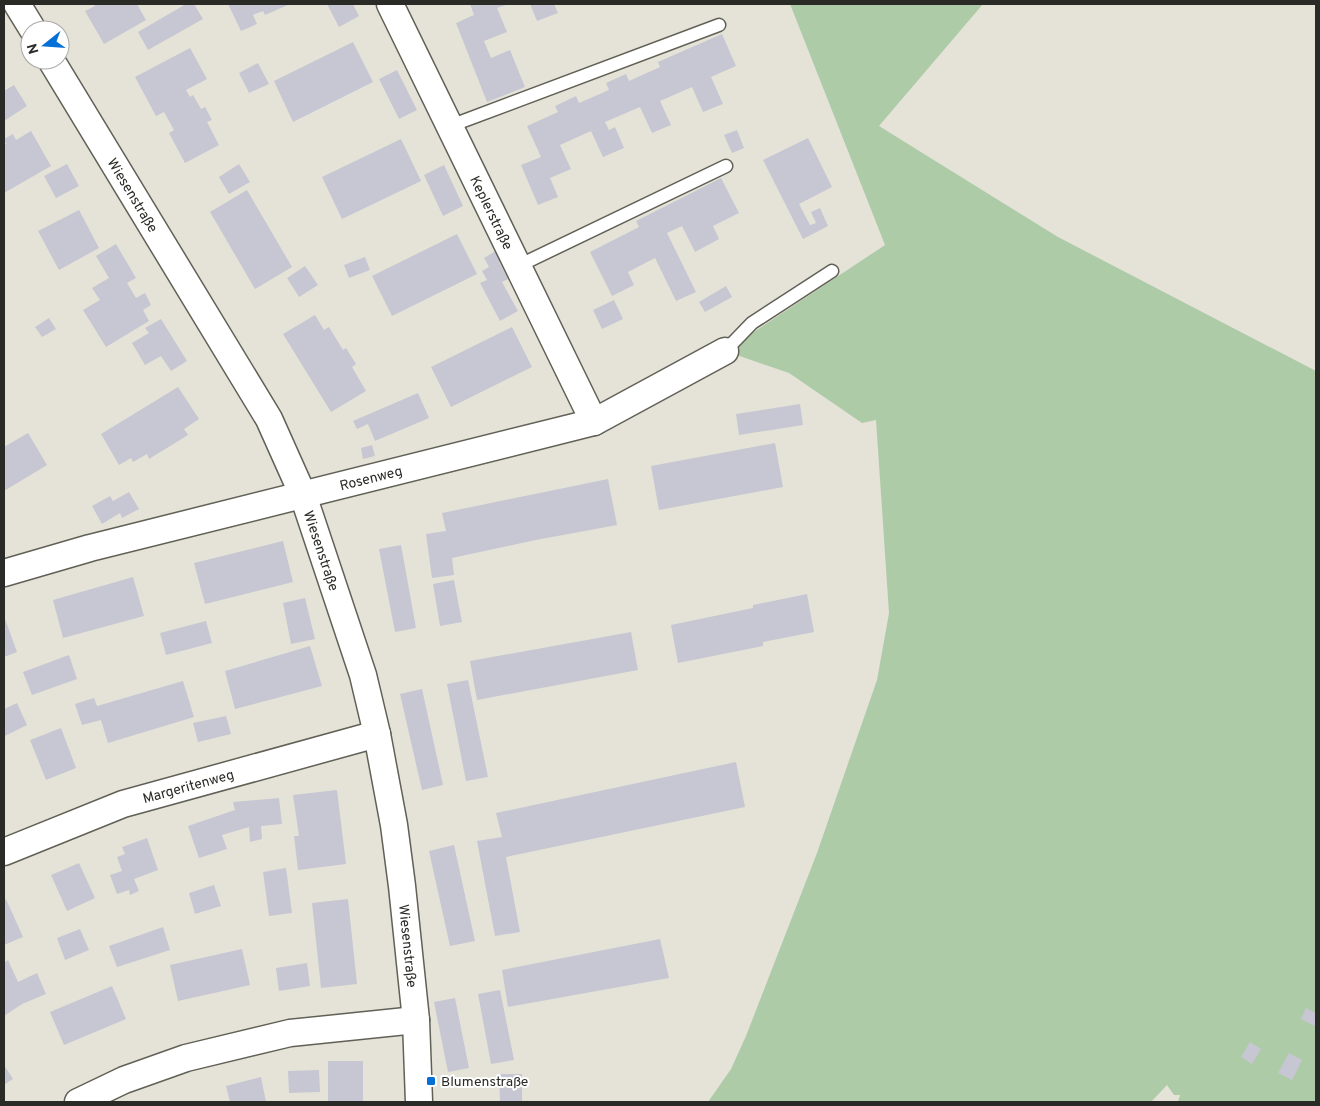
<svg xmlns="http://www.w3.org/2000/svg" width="1320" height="1106" font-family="Overpass,sans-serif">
  <rect width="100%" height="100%" fill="#e5e3d8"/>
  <polygon fill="#aecba8" points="790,4 983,4 879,126 1058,237 1316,371 1316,1102 1178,1102 1180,1095 1174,1095 1167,1085 1151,1102 708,1102 731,1069 746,1036 817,853 877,680 889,613 876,420 862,423 789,373 725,351 885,245"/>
  <g fill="#c6c7d2">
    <polygon points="94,4 137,4 146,20 104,44 85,11 95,6"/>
    <polygon points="186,4 194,4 203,19 148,50 138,32"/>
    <polygon points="228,4 290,4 265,15 263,11 253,15 257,24 241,31"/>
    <polygon points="327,4 353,4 359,16 339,27"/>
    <polygon points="470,4 509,4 497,8 507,32 484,41 491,58 510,50 525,87 487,102 456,23 474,15"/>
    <polygon points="530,4 554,4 558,13 537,21"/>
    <polygon points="722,34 736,66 711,77 723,104 703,112 692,87 660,101 671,125 652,133 640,107 605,122 609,130 615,127 624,148 603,157 591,131 560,145 571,169 550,178 558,197 538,205 521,165 541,157 527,126 558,112 555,106 576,96 579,103 609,90 606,83 626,74 629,81 660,67 658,62"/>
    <polygon points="353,42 373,82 293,122 274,81"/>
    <polygon points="190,48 207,79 186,90 190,97 193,95 201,109 205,107 212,120 207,122 219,145 185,163 169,133 174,130 164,112 156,116 135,77"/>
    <polygon points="258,63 269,84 249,93 239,73"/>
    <polygon points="397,70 417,110 399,119 379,79"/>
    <polygon points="14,85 27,106 4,121 4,91"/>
    <polygon points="737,130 744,148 732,153 724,135"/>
    <polygon points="31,131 51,166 4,193 4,145 6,144 4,139 13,134 16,140"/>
    <polygon points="808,138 832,187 799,204 810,225 816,223 811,212 820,208 828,226 803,239 763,160"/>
    <polygon points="401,139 421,181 342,219 322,177"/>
    <polygon points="67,164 79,186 56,198 44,176"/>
    <polygon points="239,164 250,182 229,194 219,177"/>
    <polygon points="444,165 463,206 443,216 424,175"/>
    <polygon points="721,178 739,213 713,226 719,239 695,252 682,226 667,233 696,292 676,301 655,258 628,272 634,285 612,296 590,252 639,227 636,221"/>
    <polygon points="247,190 292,267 255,289 210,212"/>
    <polygon points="79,210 99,248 59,270 38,231"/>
    <polygon points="457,234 477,274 392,316 372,276"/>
    <polygon points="116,244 136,278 127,283 136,298 145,293 151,305 143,310 149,321 106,347 83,310 100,300 92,288 109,278 96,256"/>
    <polygon points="499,249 504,259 499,262 508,279 502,282 518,311 500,321 480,283 487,280 482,271 489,267 484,258"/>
    <polygon points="365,257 370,270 349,278 344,265"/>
    <polygon points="305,266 318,285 299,297 287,278"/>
    <polygon points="726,286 732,297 705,312 699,302"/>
    <polygon points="614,300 623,319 602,329 593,310"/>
    <polygon points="315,315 324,330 329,327 343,350 346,348 356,364 352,367 366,391 331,412 283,334"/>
    <polygon points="49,318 56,329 42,337 35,327"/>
    <polygon points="161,319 187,361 171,371 161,356 145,365 132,343 149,333 145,328"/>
    <polygon points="512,327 532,367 451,407 431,367"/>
    <polygon points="178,387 199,419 184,429 188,435 149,459 147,454 133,462 131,458 119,465 101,434"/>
    <polygon points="418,393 429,418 375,441 368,424 357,429 353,421"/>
    <polygon points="800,404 803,425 739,435 736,414"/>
    <polygon points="28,433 47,465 4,491 4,447"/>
    <polygon points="775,443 783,487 659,510 651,466"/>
    <polygon points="372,445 375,456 363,459 361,448"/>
    <polygon points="608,479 617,525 536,540 452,558 454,575 432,578 426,534 446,531 442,513"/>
    <polygon points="129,492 139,509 122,518 120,513 102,524 92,506 110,496 113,501"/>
    <polygon points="283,541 293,582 205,604 194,563"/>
    <polygon points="401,545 416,628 395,632 379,549"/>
    <polygon points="133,577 144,616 63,638 53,600"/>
    <polygon points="454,580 462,622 440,626 433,584"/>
    <polygon points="807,594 814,632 763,642 763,646 678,663 671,625 753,608 753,605"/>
    <polygon points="305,598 315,639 291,644 283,603"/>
    <polygon points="4,616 17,652 4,657"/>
    <polygon points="206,621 212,643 166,655 160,633"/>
    <polygon points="631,632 638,670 477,700 470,661"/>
    <polygon points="310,646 322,686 235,709 225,671"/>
    <polygon points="69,655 77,679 32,695 23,672"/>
    <polygon points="468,680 488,777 466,781 447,684"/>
    <polygon points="183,681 194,717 108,743 101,720 82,725 75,704 94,698 97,706"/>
    <polygon points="422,689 443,785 422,790 400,694"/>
    <polygon points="17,703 27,725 5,736 4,709"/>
    <polygon points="226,716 231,734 198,742 193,723"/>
    <polygon points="61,728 76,768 46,780 30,740"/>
    <polygon points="736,762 745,807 506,857 520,932 495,936 477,841 502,837 496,813"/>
    <polygon points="337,790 346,864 298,870 294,836 299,836 293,795"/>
    <polygon points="279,798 282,824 261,826 262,839 250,842 249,827 222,835 227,849 199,858 188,826 235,810 233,802"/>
    <polygon points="147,838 158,870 134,879 139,891 130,895 129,890 117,894 110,875 122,871 117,857 125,854 122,847"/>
    <polygon points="454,845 475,941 450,946 429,851"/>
    <polygon points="79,863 95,898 67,911 51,875"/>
    <polygon points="286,868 292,913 269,916 263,872"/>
    <polygon points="214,885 221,906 195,914 189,893"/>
    <polygon points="6,899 23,937 4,945 4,900"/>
    <polygon points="348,899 357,984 321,988 312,903"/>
    <polygon points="163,927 170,950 117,967 109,946"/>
    <polygon points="80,929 89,950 65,960 57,938"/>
    <polygon points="660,939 669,978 508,1007 502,970"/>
    <polygon points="242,949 250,985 178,1001 170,965"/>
    <polygon points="8,960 18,982 37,973 46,994 22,1004 4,1016 4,963"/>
    <polygon points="307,963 310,986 279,991 276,968"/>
    <polygon points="112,986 126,1019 64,1045 50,1012"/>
    <polygon points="500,990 514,1060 491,1064 478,994"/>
    <polygon points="455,998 469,1068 448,1072 434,1002"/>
    <polygon points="1306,1008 1316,1013 1315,1026 1301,1019"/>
    <polygon points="1250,1042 1261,1049 1252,1064 1241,1057"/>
    <polygon points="1289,1053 1302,1060 1292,1080 1278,1073"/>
    <rect x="328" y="1061" width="35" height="41"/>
    <polygon points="4,1065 13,1079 4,1085"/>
    <polygon points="319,1070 320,1092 289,1093 288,1071"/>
    <polygon points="499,1074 522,1074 522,1102 500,1102"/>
    <polygon points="261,1077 266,1102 230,1102 226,1086"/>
  </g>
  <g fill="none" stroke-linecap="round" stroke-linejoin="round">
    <defs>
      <g id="service">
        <polyline points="450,126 719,25"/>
        <polyline points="518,266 726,166"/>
        <polyline points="725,351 752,323 832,271"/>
      </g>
      <g id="minor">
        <polyline points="17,4 33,30"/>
        <path id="s1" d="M390,4L594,422"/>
        <path id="s2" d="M51,60L269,419L303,495L363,675L377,734L394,825L402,886L416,1020L419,1102"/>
        <path id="s3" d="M4,573L90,548L594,422L725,351"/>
        <path id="s4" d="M4,852L123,804L377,734"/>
        <polyline points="78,1102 124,1080 186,1058 290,1033 416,1020"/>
      </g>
    </defs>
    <use href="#service" stroke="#616056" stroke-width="15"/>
    <use href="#minor" stroke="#616056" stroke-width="29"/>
    <use href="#service" stroke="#fff" stroke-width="12"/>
    <use href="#minor" stroke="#fff" stroke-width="26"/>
  </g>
  <rect fill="#036fd7" stroke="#fff" stroke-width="2" x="426" y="1076" width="10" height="10" rx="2.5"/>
  <g text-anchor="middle" stroke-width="4" stroke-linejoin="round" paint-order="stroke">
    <g font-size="14" fill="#2a2a26" stroke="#fff">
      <text dy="5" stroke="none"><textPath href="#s2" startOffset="158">Wiesenstraße</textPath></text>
      <text dy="5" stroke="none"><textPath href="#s1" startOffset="232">Keplerstraße</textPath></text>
      <text dy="5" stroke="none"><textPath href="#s3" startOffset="379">Rosenweg</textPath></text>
      <text dy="5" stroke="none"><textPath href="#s2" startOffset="562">Wiesenstraße</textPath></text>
      <text dy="5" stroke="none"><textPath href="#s4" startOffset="196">Margeritenweg</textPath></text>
      <text dy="5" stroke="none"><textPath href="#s2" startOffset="968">Wiesenstraße</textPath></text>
    </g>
    <g font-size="14" fill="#2a2a26" stroke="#fff" text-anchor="start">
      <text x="441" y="1086">Blumenstraße</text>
    </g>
  </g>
  <rect width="1320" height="1106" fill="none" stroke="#2a2a26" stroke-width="10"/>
  <g transform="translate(45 45) rotate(253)"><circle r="24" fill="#ffffff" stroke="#aaaaa8"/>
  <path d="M0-4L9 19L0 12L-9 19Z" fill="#036fd7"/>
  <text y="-8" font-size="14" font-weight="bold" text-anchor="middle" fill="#2a2a26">N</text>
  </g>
</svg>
